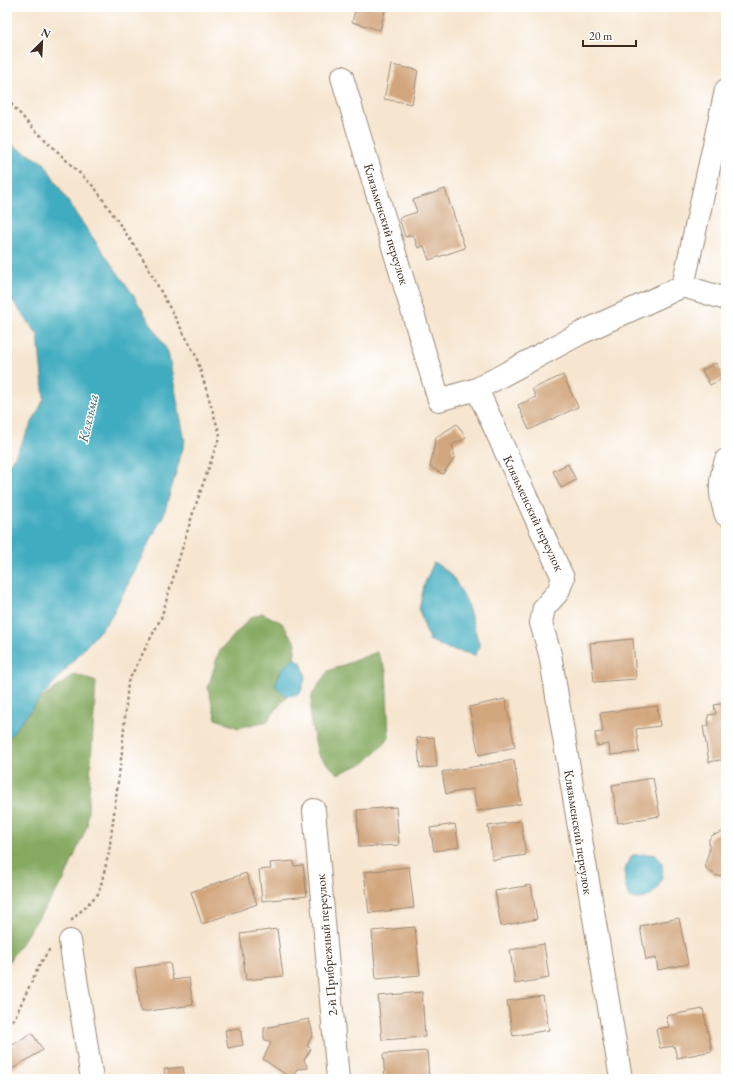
<svg xmlns="http://www.w3.org/2000/svg" width="733" height="1086" font-family="'EB Garamond',serif">
  <rect width="100%" height="100%" fill="#fff"/>
  <filter id="ink" filterUnits="userSpaceOnUse"><feTurbulence type="fractalNoise" baseFrequency=".025" numOctaves="2"/><feDisplacementMap in="SourceGraphic" scale="8" xChannelSelector="R" yChannelSelector="G"/><feConvolveMatrix kernelMatrix="1 2 1 2 8 2 1 2 1" color-interpolation-filters="sRGB"/></filter>
  <filter id="wash" filterUnits="userSpaceOnUse"><feTurbulence type="fractalNoise" baseFrequency=".012" numOctaves="4" result="noise"/><feDisplacementMap in="SourceGraphic" scale="16" xChannelSelector="R" yChannelSelector="G"/><feGaussianBlur stdDeviation="0.9" result="paint"/><feColorMatrix in="noise" values="0 0 0 0 0 0 0 0 0 0 0 0 0 0 0 0 0 1.4 0 .05"/><feComposite in="paint" operator="in"/></filter>
  <g filter="url(#wash)">
    <rect width="100%" height="100%" fill="#f6e5cf"/>
    <g fill="#84a95e" stroke="#606a3e">
      <polygon points="262,613 282,623 296,644 294,658 281,670 275,685 287,696 267,721 238,728 216,719 208,688 219,652 250,618"/>
      <polygon points="377,652 386,670 389,738 366,762 338,774 318,755 310,719 312,695 328,671"/>
      <polygon points="75,674 96,682 87,826 64,880 7,964 7,740 38,701"/>
    </g>
    <g fill="#40acbf" stroke="#3e6b6e">
      <polygon points="7,142 44,163 76,214 132,293 168,352 185,441 164,514 110,619 38,701 7,740 7,466 15,456 44,399 38,335 7,293"/>
      <polygon points="434,562 452,575 466,600 480,647 475,655 445,648 429,640 419,610 424,585"/>
      <polygon points="294,658 301,662 306,676 300,694 287,696 275,686 281,670"/>
      <path d="M647,854C649,854 654,854 656,856C672,865 658,909 629,897C623,882 622,867 633,855Z"/>
    </g>
    <g id="blocks">
      <g fill="#d2a67d">
        <polygon points="356,7 386,7 380,30 352,22"/>
        <polygon points="391,65 418,70 412,104 384,99"/>
        <polygon points="445,189 465,248 429,260 424,246 418,248 413,235 405,237 399,218 417,212 413,200"/>
        <polygon points="716,363 724,378 710,385 702,370"/>
        <polygon points="563,375 578,407 529,430 518,405 536,397 532,389"/>
        <polygon points="457,424 466,438 452,445 455,457 443,474 430,467 436,437"/>
        <polygon points="568,464 576,480 561,488 553,471"/>
        <polygon points="633,639 636,679 594,682 590,643"/>
        <polygon points="505,699 515,747 479,755 469,707"/>
        <polygon points="726,703 726,759 709,762 703,726 709,726 708,715 716,714 714,705"/>
        <polygon points="657,706 660,726 636,729 639,752 610,755 609,744 597,746 595,733 603,732 600,713"/>
        <polygon points="434,737 437,767 420,768 417,738"/>
        <polygon points="514,760 521,804 477,811 473,789 446,794 442,772"/>
        <polygon points="653,778 660,816 618,823 612,785"/>
        <polygon points="396,807 399,845 359,847 357,810"/>
        <polygon points="521,821 526,855 493,860 488,826"/>
        <polygon points="455,824 459,847 434,851 430,828"/>
        <polygon points="726,831 726,875 717,876 707,870 705,864 709,852 709,839 713,835"/>
        <polygon points="294,861 294,866 303,865 307,896 262,901 259,870 271,869 270,863"/>
        <polygon points="409,867 414,908 369,913 364,872"/>
        <polygon points="246,873 257,904 202,924 191,892"/>
        <polygon points="531,885 537,919 501,926 495,891"/>
        <polygon points="679,918 688,964 658,970 656,958 646,960 640,926"/>
        <polygon points="415,927 420,975 376,979 372,931"/>
        <polygon points="277,929 283,976 246,980 240,934"/>
        <polygon points="544,944 549,978 515,984 510,950"/>
        <polygon points="170,963 173,980 189,978 193,1005 141,1012 135,968"/>
        <polygon points="422,992 425,1037 382,1040 378,996"/>
        <polygon points="543,996 549,1030 513,1036 507,1001"/>
        <polygon points="703,1009 712,1051 677,1058 674,1046 660,1048 656,1029 669,1027 666,1016"/>
        <polygon points="309,1019 313,1034 307,1046 311,1049 304,1060 308,1068 297,1069 292,1079 263,1059 271,1043 264,1039 264,1028"/>
        <polygon points="240,1028 243,1045 228,1048 225,1030"/>
        <polygon points="32,1033 43,1050 9,1071 7,1068 7,1048"/>
        <polygon points="427,1051 429,1079 385,1079 383,1054"/>
        <polygon points="183,1067 185,1079 165,1079 164,1069"/>
      </g>
    </g>
  </g>
  <g filter="url(#ink)">
    <use href="#blocks" fill-opacity="0" stroke="#988876" stroke-width="1"/>
    <g fill="none" stroke-linecap="round" stroke-linejoin="round">
      <defs>
        <g id="minor">
          <polyline points="342,77 439,400 477,389 563,578 558,592 544,608 541,623 550,654 621,1079"/>
          <polyline points="726,90 683,286 726,299"/>
          <polyline points="477,389 581,333 683,286"/>
          <path d="M726,460C719,480 719,495 726,515"/>
          <polyline points="314,810 338,1079"/>
          <polyline points="70,941 92,1079"/>
        </g>
      </defs>
      <use href="#minor" stroke="#988876" stroke-width="24"/>
      <g stroke="#988876" stroke-width="2.5" stroke-dasharray="3 3" stroke-linecap="butt">
        <polyline points="7,99 29,124 95,188 142,257 196,356 220,435 192,516 161,618 128,682 122,751 109,852 99,893 71,921"/>
        <polyline points="7,1024 14,1019 40,964 51,947"/>
      </g>
      <use href="#minor" stroke="#fff" stroke-width="22"/>
    </g>
  </g>
  <g text-anchor="middle" stroke-width="3" stroke-linejoin="round" paint-order="stroke">
    <g font-size="13" fill="#3b2a1e" stroke="#fff">
      <text transform="translate(387 224) rotate(73)" y="5">Клязьменский переулок</text>
      <text transform="translate(534 513) rotate(65)" y="5">Клязьменский переулок</text>
      <text transform="translate(579 832) rotate(81)" y="5">Клязьменский переулок</text>
      <text transform="translate(326 945) rotate(-95)" y="5">2-й Прибрежный переулок</text>
    </g>
    <g font-size="14" font-style="italic" fill="#3d6466" stroke="#fff">
      <text transform="translate(88 418) rotate(-77)" y="5">Клязьма</text>
    </g>
  </g>
  <rect width="733" height="1086" fill="none" stroke="#fff" stroke-width="24"/>
  <g transform="translate(42 42) rotate(24)" stroke="#ffffff" stroke-width="3" paint-order="stroke">
  <path d="M0-3L7 15L0 10L-7 15Z" fill="#3b2a1e"/>
  <text y="-6" font-size="11" font-weight="bold" text-anchor="middle" fill="#3b2a1e">N</text>
  </g>
  <path d="M583 40v6h53v-6" fill="none" stroke="#3b2a1e" stroke-width="2"/>
  <text x="589" y="40" font-size="12" fill="#3b2a1e" stroke="#ffffff" stroke-width="3" paint-order="stroke">20 m</text>
</svg>
